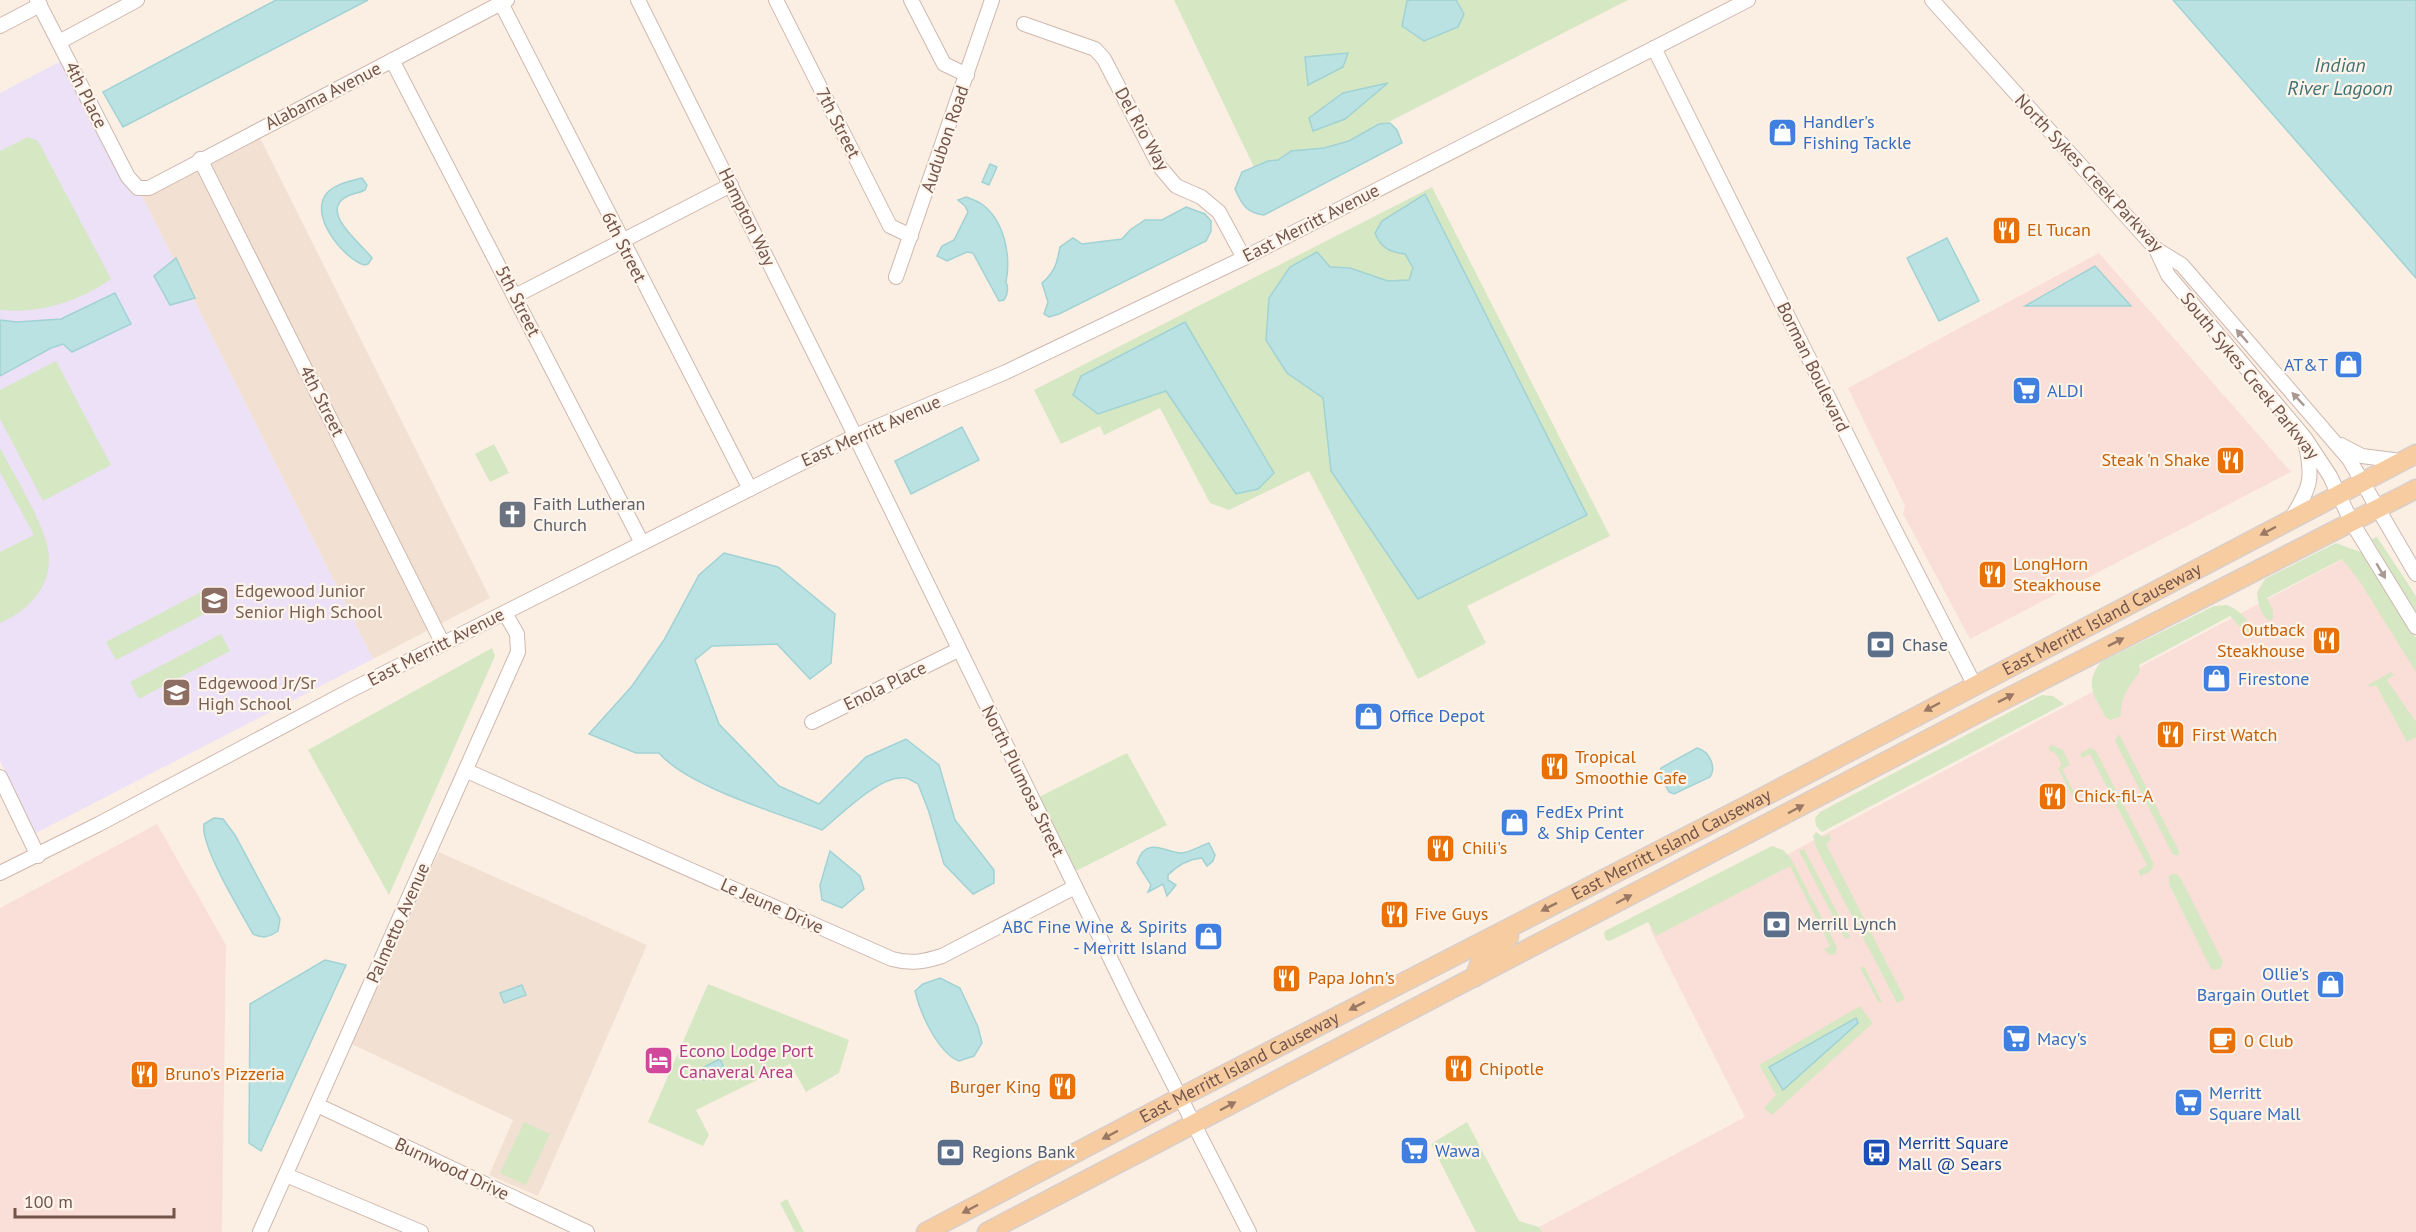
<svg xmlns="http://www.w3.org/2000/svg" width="2416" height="1232" font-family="'PT Sans',sans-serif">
  <rect width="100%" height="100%" fill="#fbefe4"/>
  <g fill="#f2e0d3">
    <polygon points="256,130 490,598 373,659 138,188"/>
    <polygon points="439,852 647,945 538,1196 489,1175 513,1120 345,1041"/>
  </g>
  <g fill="#fadfd8">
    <polygon points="2099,253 2291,472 1970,639 1903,514 1905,506 1848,388"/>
    <polygon points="2345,558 2416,661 2416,1232 1542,1232 1539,1227 1745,1117 1650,929 1823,835"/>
    <polygon points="157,824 226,945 222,1232 0,1232 0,908"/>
  </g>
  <polygon fill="#ece1f7" points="67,58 138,188 373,659 36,833 0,761 0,93"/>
  <g fill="#d6e7c3">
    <polygon points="1174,0 1628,0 1263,186"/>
    <path d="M28,137L38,141L111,279C77,302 41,314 0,310V151Z"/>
    <polygon points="1432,187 1610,536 1467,606 1486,643 1418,679 1309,471 1229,510 1210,503 1160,408 1104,435 1100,426 1061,444 1034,390"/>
    <polygon points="56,361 111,465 43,501 0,419 0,390"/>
    <polygon points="494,444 509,473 490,482 475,454"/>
    <path d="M0,448C14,475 48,529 49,557C50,589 27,611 0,623V552L34,535L0,472Z"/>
    <polygon points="2377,537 2416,596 2416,617 2372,539"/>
    <path d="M2336,543L2363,553L2378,577L2416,638V672L2360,582L2342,559L2267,598L2273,610V619L2270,621C2260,616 2258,602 2257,592L2265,579Z"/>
    <polygon points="201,592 210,611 116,660 106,642"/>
    <path d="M2227,605C2238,610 2248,617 2251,630L2249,633L2246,634L2230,616L2139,665L2140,671C2130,686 2120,696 2121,716L2111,720L2106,718C2095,696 2083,684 2101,662L2214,606Z"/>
    <polygon points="221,634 230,651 139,699 130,682"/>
    <polygon points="492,648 495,656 389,895 308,750"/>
    <polygon points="2391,672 2394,675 2387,680 2416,722 2416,737 2407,742 2376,685 2371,687 2368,685"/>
    <polygon points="2042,695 2053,696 2064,704 1822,832 1816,826 1815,818 1820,812"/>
    <polygon points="2119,734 2179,851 2179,855 2173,855 2116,743 2115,740"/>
    <polygon points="2052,745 2063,750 2070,765 2062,769 2079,802 2076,804 2058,768 2062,765 2056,754 2049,750 2049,747"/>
    <polygon points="2090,748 2096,751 2154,864 2151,871 2141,876 2138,871 2147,865 2090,754 2082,758 2080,754"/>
    <polygon points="1127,753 1167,825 1074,872 1037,798"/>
    <polygon points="1816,832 1823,837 1829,834 1831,840 1826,844 1905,999 1897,1003 1816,847 1813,836"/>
    <polygon points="1772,846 1783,850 1790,857 1837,947 1836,954 1829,955 1824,949 1830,946 1790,866 1656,936 1648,922 1610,941 1606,940 1604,935 1605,931"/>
    <polygon points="1804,849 1850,937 1845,939 1799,851"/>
    <polygon points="2173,874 2177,874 2181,879 2223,962 2220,969 2212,970 2210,967 2169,884 2169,876"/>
    <polygon points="1864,966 1882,1002 1879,1003 1860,968"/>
    <polygon points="708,984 849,1040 839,1073 806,1092 790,1064 696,1110 709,1135 703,1146 648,1122"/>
    <polygon points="1860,1006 1873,1023 1772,1115 1764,1108 1776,1095 1759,1065"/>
    <polygon points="524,1122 550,1134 526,1185 500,1173"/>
    <polygon points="1467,1122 1519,1221 1539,1227 1542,1232 1476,1232 1431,1144"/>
    <polygon points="787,1199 804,1232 795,1232 780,1203"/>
  </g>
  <g fill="#bae2e3" stroke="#a1d2d4" stroke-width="1.5">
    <polygon points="276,0 368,0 123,127 103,92"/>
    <polygon points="1410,0 1456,0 1464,14 1458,27 1424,41 1402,26 1407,1"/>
    <polygon points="2173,0 2416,0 2416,278"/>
    <polygon points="1348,53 1343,67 1308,85 1305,57"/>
    <polygon points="1388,83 1345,119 1313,131 1309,118 1343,93"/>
    <path d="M1390,123L1397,130L1402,143L1264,215C1247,213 1242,205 1235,189L1242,172L1268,161L1278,160L1291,151L1324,148L1349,141L1379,124Z"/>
    <polygon points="990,164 997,167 989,185 982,182"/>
    <path d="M362,178L367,185L365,190C358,194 350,193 343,199C322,215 364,246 372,258L368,264L364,265C343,258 308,215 327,193C335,184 350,181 362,178Z"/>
    <path d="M1425,194L1587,515L1418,599L1331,471L1323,398L1287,373L1266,340L1269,298L1290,267L1317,252L1330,267L1350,268L1388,281L1409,280L1413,268L1405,254C1389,252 1381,248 1375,233L1382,221Z"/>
    <path d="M966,197C971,199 978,201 983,205C1005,222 1011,257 1006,282C1009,289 1008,294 1004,300L999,301L973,253L967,252L947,261L937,256L942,246L954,240L968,212L965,206L958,200Z"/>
    <path d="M1186,207L1205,214L1211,221V231L1206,241L1059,314L1049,317L1044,314L1048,302L1042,283C1055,272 1057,263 1060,247L1073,238L1082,244L1122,239L1130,230L1145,220H1162Z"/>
    <polygon points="1947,238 1979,301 1939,321 1907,258"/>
    <polygon points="176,258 195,298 170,305 154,276"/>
    <polygon points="2095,266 2131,306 2025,306"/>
    <polygon points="115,293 131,324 72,352 63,344 51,348 0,376 0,320 17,322 61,319"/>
    <polygon points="1185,322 1274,473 1258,489 1236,494 1166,391 1098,414 1073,395 1081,376"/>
    <polygon points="962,427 979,460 911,494 895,461"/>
    <path d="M724,553L778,567L835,614L831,663L810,679L777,644L712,646L695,660L719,724L779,786L819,804L866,757L906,739L939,765L955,820L994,870V883L973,894L944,864L929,812L918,784C914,782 909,778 905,778C879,775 841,815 822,830C778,813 688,787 659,753H636L589,734L632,686L664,640L699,575Z"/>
    <path d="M1697,748C1709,751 1717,767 1710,777L1674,794L1669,792L1659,774L1661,768Z"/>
    <path d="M214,818L223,819L235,835L280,919L278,931C269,937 263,939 253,934C241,912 200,846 204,824Z"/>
    <path d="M1209,843L1215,855L1213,861L1207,866L1202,858C1188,859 1177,866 1168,875V880L1176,885L1167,896L1163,884L1148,892L1151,885L1137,863C1146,834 1168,854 1182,853C1190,852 1200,846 1209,843Z"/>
    <polygon points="830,851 860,876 864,889 842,908 822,900 820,885"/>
    <polygon points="325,960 346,965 261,1151 249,1143 250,1004"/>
    <path d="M940,978L960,988L978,1027L982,1043L974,1056L959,1061C938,1053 920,1013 915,991L923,984Z"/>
    <polygon points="522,985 526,995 504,1003 500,993"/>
    <polygon points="1856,1018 1858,1023 1783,1090 1769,1067"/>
    <polygon points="720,1059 725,1070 704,1080 698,1070"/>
  </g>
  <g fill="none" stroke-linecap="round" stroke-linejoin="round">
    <defs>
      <g id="minor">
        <polyline points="37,0 128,177 138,188 149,188 507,0"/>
        <polyline points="638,0 843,411 1134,1007 1249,1232"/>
        <polyline points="776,0 890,226 911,236"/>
        <polyline points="911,0 944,64 967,75"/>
        <polyline points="1932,0 2156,249 2182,265 2349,459 2416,574"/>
        <polyline points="501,3 750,489"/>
        <polyline points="1024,24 1095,49 1104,59 1160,167 1176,186 1201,197 1219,212 1244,258"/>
        <polyline points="0,26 40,5"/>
        <polyline points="59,42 137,0"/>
        <polyline points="1654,48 1884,509 1974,684"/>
        <polyline points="392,60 642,543"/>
        <polyline points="200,159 443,644"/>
        <polyline points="2156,249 2168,275 2305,438 2330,476 2351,521 2416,627"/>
        <polyline points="896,277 992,0"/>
        <polyline points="515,296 731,185"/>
        <polyline points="2341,445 2362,456 2401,461"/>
        <path d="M2291,519C2309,488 2314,482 2306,446"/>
        <polyline points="812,722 958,650"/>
        <path d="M467,771L892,959C911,964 923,962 942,956L1075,887"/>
        <polyline points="0,777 38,856"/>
        <polyline points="0,873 99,824 351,690 855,436 1006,372 1244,258 1748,0"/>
        <polyline points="317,1105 587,1232"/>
        <polyline points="286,1175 421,1232"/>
        <polyline points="260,1232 518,652 517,634 505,613"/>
      </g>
      <g id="major">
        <polyline points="1475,977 1480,962 1509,937"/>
        <path id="s1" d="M926,1232L1181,1097L1769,794L2416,454"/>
        <polyline points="987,1232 1986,709 2416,489"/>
      </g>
    </defs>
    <use href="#minor" stroke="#ceb8ae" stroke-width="16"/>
    <use href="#major" stroke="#d8cfcd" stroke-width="21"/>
    <use href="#minor" stroke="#fff" stroke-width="14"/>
    <use href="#major" stroke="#f6cca0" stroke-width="18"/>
  </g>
  <defs><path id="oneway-solid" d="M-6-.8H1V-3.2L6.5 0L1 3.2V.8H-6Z" transform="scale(1.5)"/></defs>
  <g fill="#aa9893">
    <use href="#oneway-solid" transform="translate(2242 336) rotate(-131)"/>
    <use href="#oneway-solid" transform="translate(2298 399) rotate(-133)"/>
    <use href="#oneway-solid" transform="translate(2381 571) rotate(59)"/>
  </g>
  <g fill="#9a7864">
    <use href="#oneway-solid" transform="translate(2268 531) rotate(152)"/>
    <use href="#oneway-solid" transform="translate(2116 642) rotate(-27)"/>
    <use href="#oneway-solid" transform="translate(2006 698) rotate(-27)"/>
    <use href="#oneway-solid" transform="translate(1932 707) rotate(152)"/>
    <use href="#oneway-solid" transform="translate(1796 809) rotate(-28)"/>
    <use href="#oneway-solid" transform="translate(1624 899) rotate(-28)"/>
    <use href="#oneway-solid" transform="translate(1549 907) rotate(153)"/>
    <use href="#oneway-solid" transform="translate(1357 1006) rotate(153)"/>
    <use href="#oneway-solid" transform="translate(1228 1106) rotate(-28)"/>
    <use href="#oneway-solid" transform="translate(1110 1135) rotate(152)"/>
    <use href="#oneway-solid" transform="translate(970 1209) rotate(152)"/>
  </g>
  <defs>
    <symbol id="shop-square" viewBox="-11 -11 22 22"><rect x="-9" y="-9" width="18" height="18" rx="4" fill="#3f7fe0" stroke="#fef4ea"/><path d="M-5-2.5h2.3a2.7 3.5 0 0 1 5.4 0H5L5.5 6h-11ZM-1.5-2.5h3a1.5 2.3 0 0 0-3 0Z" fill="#fff"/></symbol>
    <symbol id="restaurant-square" viewBox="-11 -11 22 22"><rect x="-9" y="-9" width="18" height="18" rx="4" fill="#e8710a" stroke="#fef4ea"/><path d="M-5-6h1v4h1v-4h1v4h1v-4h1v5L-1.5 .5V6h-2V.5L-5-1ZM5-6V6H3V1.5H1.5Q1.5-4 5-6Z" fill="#fff"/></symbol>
    <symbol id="supermarket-square" viewBox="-11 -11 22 22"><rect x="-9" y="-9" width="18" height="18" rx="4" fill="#3f7fe0" stroke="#fef4ea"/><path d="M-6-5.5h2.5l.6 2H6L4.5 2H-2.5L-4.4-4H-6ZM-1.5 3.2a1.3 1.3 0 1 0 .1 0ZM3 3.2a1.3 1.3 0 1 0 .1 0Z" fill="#fff"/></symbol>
    <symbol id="church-square" viewBox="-11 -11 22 22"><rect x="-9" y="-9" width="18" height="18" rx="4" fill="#6b7280" stroke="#fef4ea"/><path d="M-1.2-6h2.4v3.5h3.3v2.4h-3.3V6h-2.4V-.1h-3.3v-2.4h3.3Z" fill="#fff"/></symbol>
    <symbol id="school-square" viewBox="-11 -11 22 22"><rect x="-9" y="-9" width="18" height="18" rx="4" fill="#8d6e63" stroke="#fef4ea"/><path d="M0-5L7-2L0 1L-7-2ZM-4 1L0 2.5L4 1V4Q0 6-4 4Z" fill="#fff"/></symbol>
    <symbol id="bank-square" viewBox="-11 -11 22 22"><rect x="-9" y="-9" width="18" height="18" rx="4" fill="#5c6f8a" stroke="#fef4ea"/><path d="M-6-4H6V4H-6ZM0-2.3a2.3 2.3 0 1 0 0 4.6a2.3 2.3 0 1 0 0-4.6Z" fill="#fff"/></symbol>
    <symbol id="cafe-square" viewBox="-11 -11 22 22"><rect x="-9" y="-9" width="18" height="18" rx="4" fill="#e8710a" stroke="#fef4ea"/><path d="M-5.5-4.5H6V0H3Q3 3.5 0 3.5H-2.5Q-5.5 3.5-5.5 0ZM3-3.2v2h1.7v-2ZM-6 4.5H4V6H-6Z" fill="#fff"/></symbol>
    <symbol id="hotel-square" viewBox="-11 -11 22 22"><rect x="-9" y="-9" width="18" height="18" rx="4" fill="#d1479c" stroke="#fef4ea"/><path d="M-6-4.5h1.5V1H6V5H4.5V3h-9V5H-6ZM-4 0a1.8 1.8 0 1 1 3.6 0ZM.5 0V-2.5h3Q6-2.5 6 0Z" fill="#fff"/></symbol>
    <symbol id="bus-square" viewBox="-11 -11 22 22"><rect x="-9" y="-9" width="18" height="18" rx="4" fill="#1a4fb4" stroke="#fef4ea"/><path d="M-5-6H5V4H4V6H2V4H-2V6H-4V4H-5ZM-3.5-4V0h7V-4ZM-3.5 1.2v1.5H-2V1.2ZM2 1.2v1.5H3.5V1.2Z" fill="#fff"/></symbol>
  </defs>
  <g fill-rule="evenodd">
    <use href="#shop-square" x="1766" y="116" width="33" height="33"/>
    <use href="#restaurant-square" x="1990" y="214" width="33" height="33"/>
    <use href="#shop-square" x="2332" y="348" width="33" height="33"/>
    <use href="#supermarket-square" x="2010" y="374" width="33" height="33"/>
    <use href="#restaurant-square" x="2214" y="444" width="33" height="33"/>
    <use href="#church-square" x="496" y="498" width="33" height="33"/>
    <use href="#restaurant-square" x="1976" y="558" width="33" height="33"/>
    <use href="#school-square" x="198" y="584" width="33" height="33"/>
    <use href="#restaurant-square" x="2310" y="624" width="33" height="33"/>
    <use href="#bank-square" x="1864" y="628" width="33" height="33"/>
    <use href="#shop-square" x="2200" y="662" width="33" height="33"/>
    <use href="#school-square" x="160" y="676" width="33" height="33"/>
    <use href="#shop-square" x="1352" y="700" width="33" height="33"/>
    <use href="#restaurant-square" x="2154" y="718" width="33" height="33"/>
    <use href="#restaurant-square" x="1538" y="750" width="33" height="33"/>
    <use href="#restaurant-square" x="2036" y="780" width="33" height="33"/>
    <use href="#shop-square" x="1498" y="806" width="33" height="33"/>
    <use href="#restaurant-square" x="1424" y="832" width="33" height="33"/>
    <use href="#restaurant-square" x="1378" y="898" width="33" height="33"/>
    <use href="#bank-square" x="1760" y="908" width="33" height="33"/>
    <use href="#shop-square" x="1192" y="920" width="33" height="33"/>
    <use href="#restaurant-square" x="1270" y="962" width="33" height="33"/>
    <use href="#shop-square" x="2314" y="968" width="33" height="33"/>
    <use href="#supermarket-square" x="2000" y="1022" width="33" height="33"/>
    <use href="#cafe-square" x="2206" y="1024" width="33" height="33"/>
    <use href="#hotel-square" x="642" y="1044" width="33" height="33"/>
    <use href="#restaurant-square" x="1442" y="1052" width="33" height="33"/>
    <use href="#restaurant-square" x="128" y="1058" width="33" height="33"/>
    <use href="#restaurant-square" x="1046" y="1070" width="33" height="33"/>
    <use href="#supermarket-square" x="2172" y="1086" width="33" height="33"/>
    <use href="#supermarket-square" x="1398" y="1134" width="33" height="33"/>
    <use href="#bank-square" x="934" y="1136" width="33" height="33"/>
    <use href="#bus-square" x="1860" y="1136" width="33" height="33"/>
  </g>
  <g text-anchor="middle" stroke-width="4.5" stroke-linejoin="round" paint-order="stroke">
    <g font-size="18" fill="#72544b" stroke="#fef4ea">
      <text transform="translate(86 95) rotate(63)" y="6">4th Place</text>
      <text transform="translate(323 96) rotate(-27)" y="6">Alabama Avenue</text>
      <text transform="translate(838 123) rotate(63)" y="6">7th Street</text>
      <text transform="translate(1142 129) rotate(61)" y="6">Del Rio Way</text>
      <text transform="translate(945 139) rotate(-71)" y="6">Audubon Road</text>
      <text transform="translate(2089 173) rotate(47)" y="6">North Sykes Creek Parkway</text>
      <text transform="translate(747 217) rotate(64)" y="6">Hampton Way</text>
      <text transform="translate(1311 223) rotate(-27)" y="6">East Merritt Avenue</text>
      <text transform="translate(624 247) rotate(63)" y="6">6th Street</text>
      <text transform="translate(518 301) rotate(63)" y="6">5th Street</text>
      <text transform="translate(1813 367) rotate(64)" y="6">Borman Boulevard</text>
      <text transform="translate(2250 376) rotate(51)" y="6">South Sykes Creek Parkway</text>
      <text transform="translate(322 401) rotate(63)" y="6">4th Street</text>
      <text transform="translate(871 431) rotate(-24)" y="6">East Merritt Avenue</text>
      <text dy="6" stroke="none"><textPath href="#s1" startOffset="1326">East Merritt Island Causeway</textPath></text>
      <text transform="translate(436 647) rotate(-27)" y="6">East Merritt Avenue</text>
      <text transform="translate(885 686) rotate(-26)" y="6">Enola Place</text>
      <text transform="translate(1023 781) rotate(64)" y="6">North Plumosa Street</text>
      <text dy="6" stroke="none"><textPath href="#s1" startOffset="840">East Merritt Island Causeway</textPath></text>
      <text transform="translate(772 906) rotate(24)" y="6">Le Jeune Drive</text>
      <text transform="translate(398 923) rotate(-66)" y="6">Palmetto Avenue</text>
      <text dy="6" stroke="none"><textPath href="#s1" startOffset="354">East Merritt Island Causeway</textPath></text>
      <text transform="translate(452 1169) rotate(25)" y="6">Burnwood Drive</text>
    </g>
    <g font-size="18" fill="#366cbe" stroke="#fef4ea" text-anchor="start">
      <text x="1803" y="128">Handler's<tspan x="1803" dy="21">Fishing Tackle</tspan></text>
      <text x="2328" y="371" text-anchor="end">AT&amp;T</text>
      <text x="2047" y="397">ALDI</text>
      <text x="2238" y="685">Firestone</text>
      <text x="1389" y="722">Office Depot</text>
      <text x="1536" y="818">FedEx Print<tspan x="1536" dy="21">&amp; Ship Center</tspan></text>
      <text x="1187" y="933" text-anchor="end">ABC Fine Wine &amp; Spirits<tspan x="1187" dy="21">- Merritt Island</tspan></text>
      <text x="2309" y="980" text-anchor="end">Ollie's<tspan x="2309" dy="21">Bargain Outlet</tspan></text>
      <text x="2037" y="1045">Macy's</text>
      <text x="2209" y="1099">Merritt<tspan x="2209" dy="21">Square Mall</tspan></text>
      <text x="1435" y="1157">Wawa</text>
    </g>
    <g font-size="18" fill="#c56008" stroke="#fef4ea" text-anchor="start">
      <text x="2027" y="236">El Tucan</text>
      <text x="2210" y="466" text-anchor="end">Steak 'n Shake</text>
      <text x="2013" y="570">LongHorn<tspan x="2013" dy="21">Steakhouse</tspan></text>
      <text x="2305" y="636" text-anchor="end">Outback<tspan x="2305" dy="21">Steakhouse</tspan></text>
      <text x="2192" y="741">First Watch</text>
      <text x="1575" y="763">Tropical<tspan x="1575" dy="21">Smoothie Cafe</tspan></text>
      <text x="2074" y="802">Chick-fil-A</text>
      <text x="1462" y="854">Chili's</text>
      <text x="1415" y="920">Five Guys</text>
      <text x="1308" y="984">Papa John's</text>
      <text x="2244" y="1047">0 Club</text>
      <text x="1479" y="1075">Chipotle</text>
      <text x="165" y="1080">Bruno's Pizzeria</text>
      <text x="1041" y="1093" text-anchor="end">Burger King</text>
    </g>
    <g font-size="18" fill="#5b616d" stroke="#fef4ea" text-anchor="start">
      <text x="533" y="510">Faith Lutheran<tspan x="533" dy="21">Church</tspan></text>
    </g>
    <g font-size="18" fill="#785e54" stroke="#fef4ea" text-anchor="start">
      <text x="235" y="597">Edgewood Junior<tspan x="235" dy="21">Senior High School</tspan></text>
      <text x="198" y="689">Edgewood Jr/Sr<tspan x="198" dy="21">High School</tspan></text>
    </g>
    <g font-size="18" fill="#4e5e75" stroke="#fef4ea" text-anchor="start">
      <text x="1902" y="651">Chase</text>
      <text x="1797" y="930">Merrill Lynch</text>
      <text x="972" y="1158">Regions Bank</text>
    </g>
    <g font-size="18" fill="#b23c85" stroke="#fef4ea" text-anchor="start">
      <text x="679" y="1057">Econo Lodge Port<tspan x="679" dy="21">Canaveral Area</tspan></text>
    </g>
    <g font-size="18" fill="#164399" stroke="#fef4ea" text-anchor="start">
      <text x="1898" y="1149">Merritt Square<tspan x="1898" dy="21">Mall @ Sears</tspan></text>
    </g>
    <g font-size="20" font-style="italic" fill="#407376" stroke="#fef4ea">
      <text x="2340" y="72">Indian<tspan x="2340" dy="23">River Lagoon</tspan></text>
    </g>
  </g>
  <path d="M15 1208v9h159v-9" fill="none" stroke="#72544b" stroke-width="3"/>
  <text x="24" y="1208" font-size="18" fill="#72544b" stroke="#fef4ea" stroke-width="4.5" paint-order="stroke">100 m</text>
</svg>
